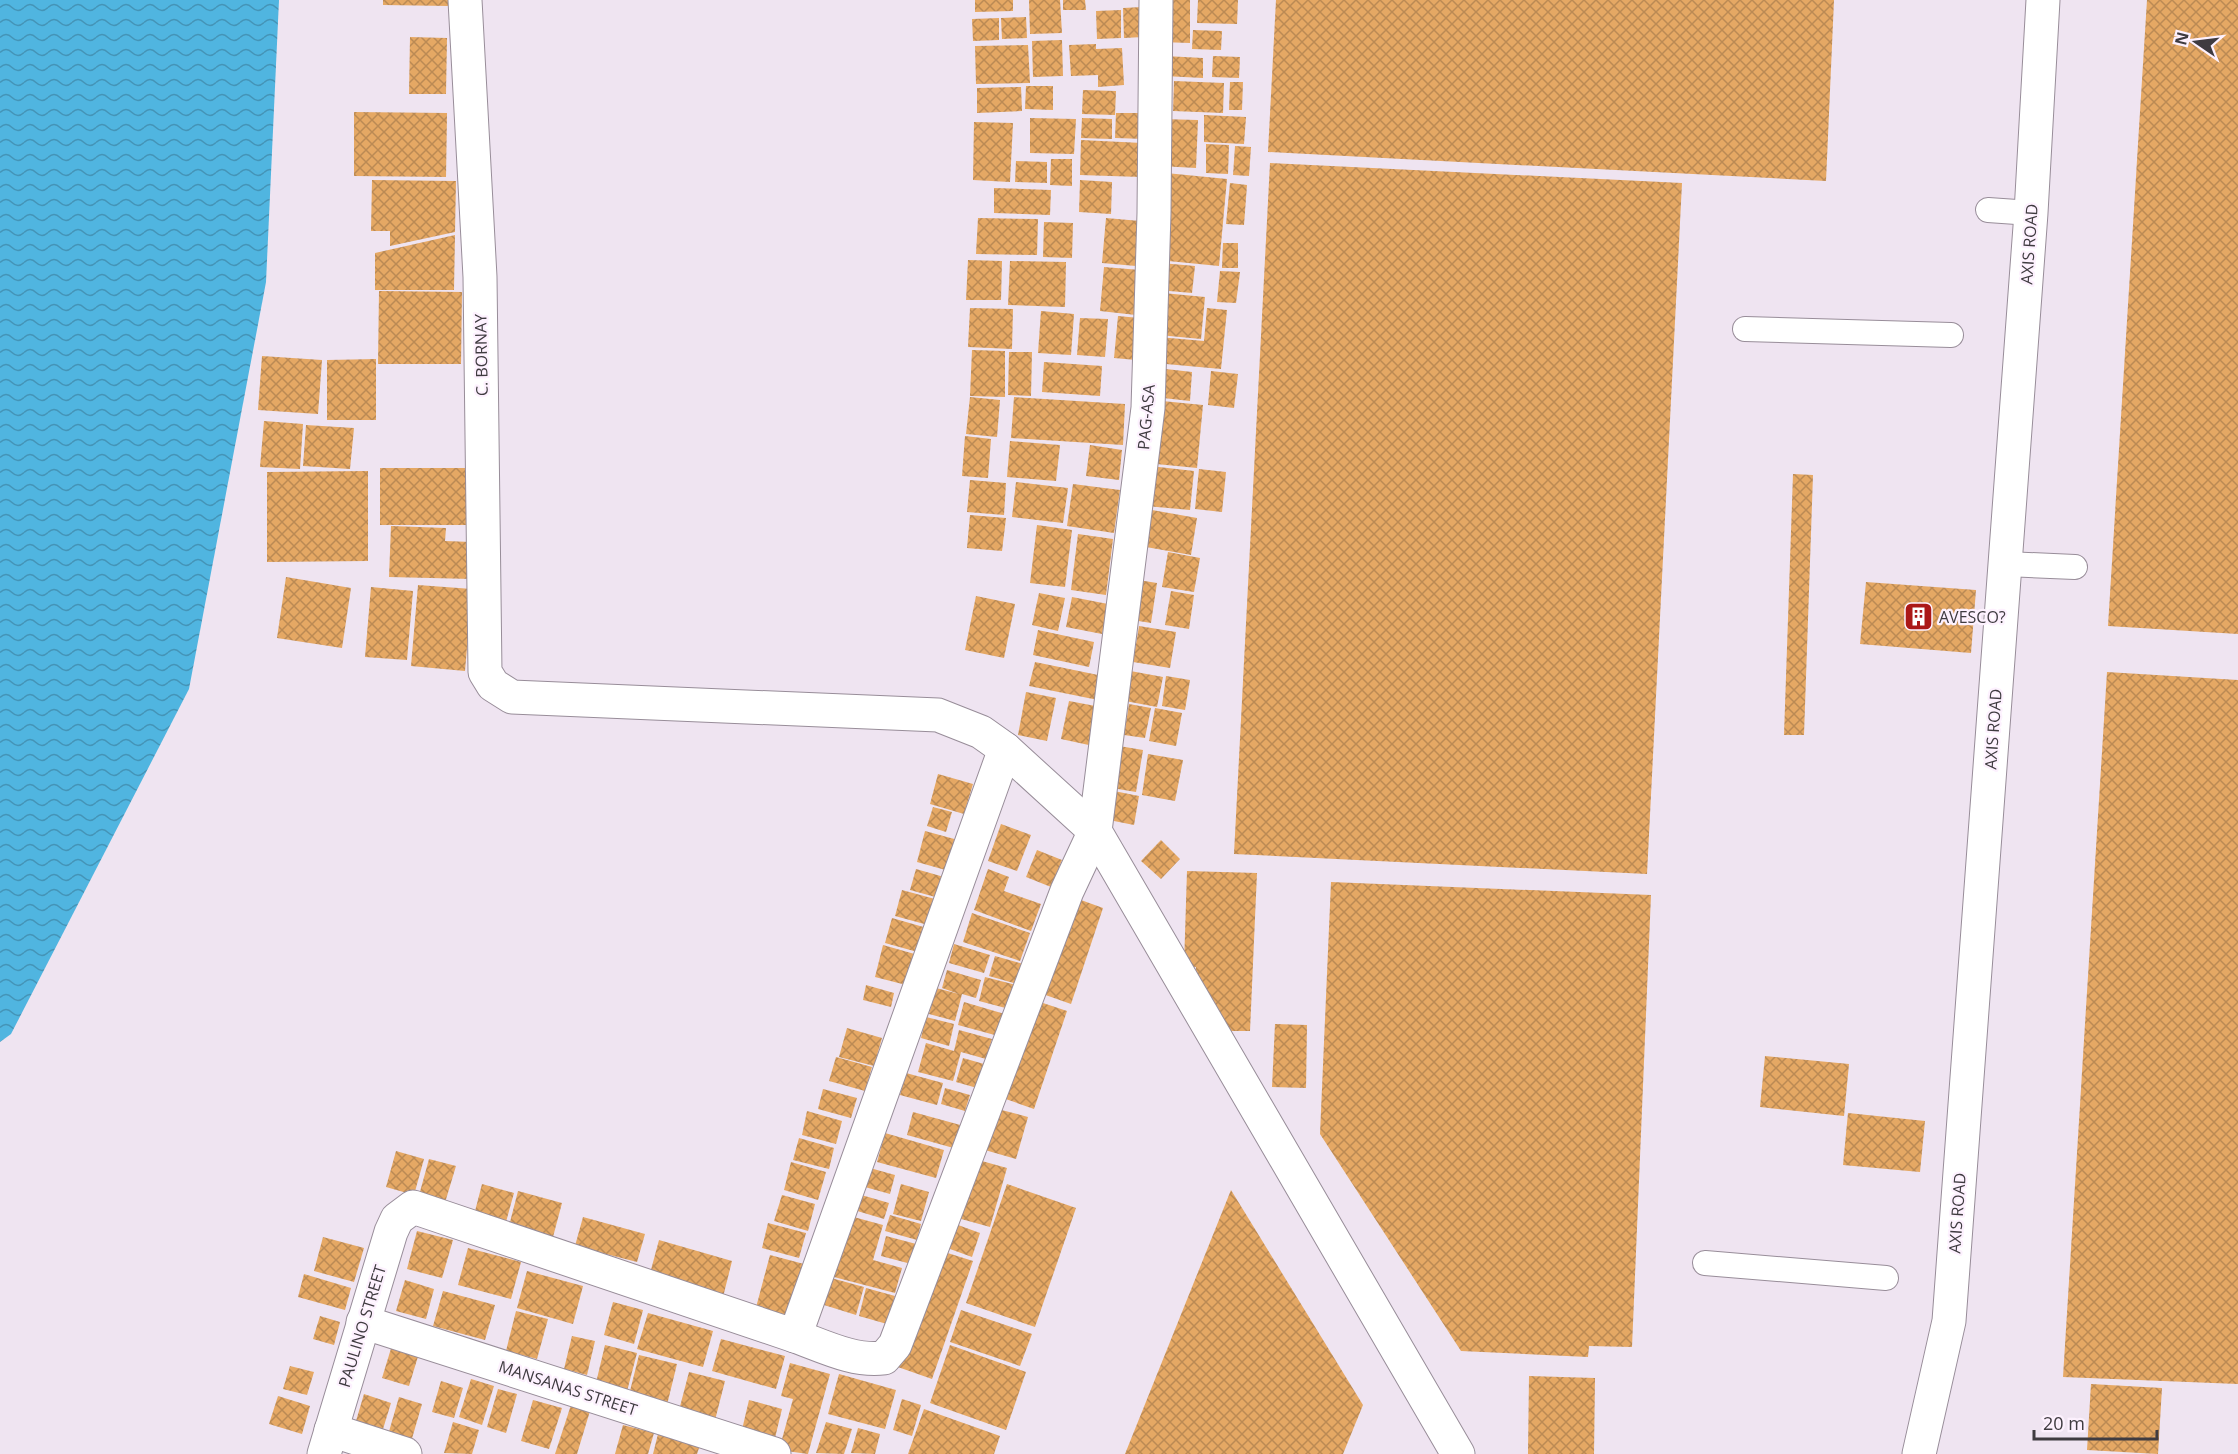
<svg xmlns="http://www.w3.org/2000/svg" width="2238" height="1454" font-family="'Open Sans',sans-serif">
  <defs>
    <pattern id="water-waves" width="16" height="10" patternUnits="userSpaceOnUse" patternTransform="scale(1.5)"><rect width="16" height="10" fill="#50b5e0"/><path d="M0 5q4-4 8 0t8 0" fill="none" stroke="#4494b7"/></pattern>
    <pattern id="building-cross-hatch" width="8" height="8" patternUnits="userSpaceOnUse" patternTransform="scale(1.5)"><rect width="8" height="8" fill="#e5a864"/><path d="M0 0l8 8M0 8l8-8" fill="none" stroke="#bb8a54"/></pattern>
  </defs>
  <rect width="100%" height="100%" fill="#efe4f1"/>
  <polygon fill="url(#water-waves)" points="0,0 279,0 266,282 189,689 11,1034 0,1042"/>
  <g fill="url(#building-cross-hatch)">
    <polygon points="383,0 448,0 448,6 383,5"/>
    <polygon points="975,0 1013,0 1013,11 975,12"/>
    <polygon points="1029,0 1060,0 1062,33 1030,34"/>
    <polygon points="1063,0 1085,0 1086,10 1063,10"/>
    <polygon points="1160,0 1190,0 1190,43 1160,42"/>
    <polygon points="1198,0 1238,0 1237,24 1197,23"/>
    <polygon points="1276,0 1834,0 1826,181 1268,152"/>
    <polygon points="2147,0 2238,0 2238,634 2108,626"/>
    <polygon points="1142,7 1143,37 1124,38 1123,8"/>
    <polygon points="1121,10 1121,38 1097,39 1096,11"/>
    <polygon points="1026,17 1027,38 1002,39 1001,18"/>
    <polygon points="999,18 999,40 973,41 972,19"/>
    <polygon points="1193,30 1222,31 1221,50 1192,49"/>
    <polygon points="410,37 447,38 446,94 409,94"/>
    <polygon points="1062,40 1063,76 1033,77 1032,41"/>
    <polygon points="1096,44 1096,49 1122,48 1124,85 1098,87 1098,75 1071,76 1069,45"/>
    <polygon points="1028,45 1030,83 976,84 975,46"/>
    <polygon points="1165,56 1203,58 1203,78 1164,76"/>
    <polygon points="1213,56 1240,57 1239,78 1212,77"/>
    <polygon points="1174,81 1224,83 1223,113 1173,111"/>
    <polygon points="1230,82 1243,82 1242,110 1229,110"/>
    <polygon points="1026,86 1053,86 1053,110 1025,109"/>
    <polygon points="1021,87 1022,111 977,113 977,88"/>
    <polygon points="1083,90 1116,91 1115,115 1082,114"/>
    <polygon points="354,112 447,113 446,177 354,176"/>
    <polygon points="1116,113 1145,113 1145,139 1115,138"/>
    <polygon points="1204,115 1246,117 1244,144 1204,142"/>
    <polygon points="1030,118 1076,119 1074,154 1030,153"/>
    <polygon points="1082,118 1112,119 1112,139 1081,138"/>
    <polygon points="1161,119 1198,120 1196,168 1160,166"/>
    <polygon points="974,122 1013,123 1010,182 973,180"/>
    <polygon points="1081,140 1142,143 1141,177 1080,175"/>
    <polygon points="1206,144 1229,145 1228,174 1206,173"/>
    <polygon points="1235,146 1251,147 1249,176 1233,175"/>
    <polygon points="1051,159 1072,159 1072,186 1050,185"/>
    <polygon points="1016,161 1047,162 1047,183 1015,182"/>
    <polygon points="1270,163 1682,183 1647,874 1234,854"/>
    <polygon points="1166,173 1227,179 1219,266 1158,260"/>
    <polygon points="372,180 456,181 455,232 390,246 390,231 371,231"/>
    <polygon points="1080,180 1112,182 1111,214 1079,212"/>
    <polygon points="1230,183 1247,185 1244,225 1226,224"/>
    <polygon points="994,188 1051,190 1050,215 994,213"/>
    <polygon points="978,218 1038,219 1037,255 976,254"/>
    <polygon points="1106,218 1140,221 1136,266 1102,263"/>
    <polygon points="1044,222 1073,223 1072,258 1043,257"/>
    <polygon points="455,235 454,290 375,290 375,253"/>
    <polygon points="1223,243 1238,243 1238,268 1222,268"/>
    <polygon points="968,260 1002,261 1001,300 966,300"/>
    <polygon points="1010,261 1066,262 1065,307 1008,305"/>
    <polygon points="1161,263 1195,266 1192,293 1158,290"/>
    <polygon points="1104,267 1140,270 1136,315 1100,311"/>
    <polygon points="1220,271 1240,272 1236,303 1217,302"/>
    <polygon points="379,291 462,292 461,364 378,364"/>
    <polygon points="1163,293 1205,297 1201,339 1159,335"/>
    <polygon points="970,308 1013,309 1012,349 968,347"/>
    <polygon points="1207,308 1227,310 1221,369 1155,363 1158,337 1204,341"/>
    <polygon points="1041,311 1074,314 1071,355 1038,353"/>
    <polygon points="1118,316 1139,318 1136,360 1114,358"/>
    <polygon points="1080,318 1108,319 1105,357 1077,355"/>
    <polygon points="972,350 1005,351 1005,397 970,396"/>
    <polygon points="1009,352 1032,352 1031,396 1008,395"/>
    <polygon points="262,356 322,360 318,414 258,410"/>
    <polygon points="376,359 376,420 327,420 327,360"/>
    <polygon points="1044,362 1102,366 1100,396 1042,392"/>
    <polygon points="1157,368 1192,372 1190,401 1154,397"/>
    <polygon points="1211,371 1238,374 1234,408 1208,405"/>
    <polygon points="970,397 1000,400 997,437 966,434"/>
    <polygon points="1014,397 1125,404 1123,445 1011,438"/>
    <polygon points="1152,400 1203,405 1197,468 1146,463"/>
    <polygon points="264,421 303,424 300,469 260,467"/>
    <polygon points="306,425 354,428 350,469 303,466"/>
    <polygon points="965,436 991,439 988,478 962,476"/>
    <polygon points="1010,441 1060,445 1056,481 1007,477"/>
    <polygon points="1090,445 1122,450 1119,480 1086,476"/>
    <polygon points="1150,466 1194,471 1190,510 1146,506"/>
    <rect x="380" y="468" width="95" height="57"/>
    <polygon points="1199,469 1226,472 1222,512 1195,509"/>
    <polygon points="368,471 368,561 267,562 267,472"/>
    <polygon points="1793,474 1813,475 1804,735 1784,735"/>
    <polygon points="970,480 1006,483 1004,515 967,512"/>
    <polygon points="1016,482 1068,488 1063,523 1012,517"/>
    <polygon points="1073,484 1120,490 1114,533 1067,526"/>
    <polygon points="1152,510 1197,518 1191,555 1146,547"/>
    <polygon points="970,515 1006,518 1002,551 967,548"/>
    <polygon points="1037,525 1072,530 1065,587 1030,583"/>
    <polygon points="391,526 446,528 445,541 472,542 472,579 389,577"/>
    <polygon points="1078,534 1113,539 1106,595 1071,590"/>
    <polygon points="1168,552 1200,558 1194,592 1162,587"/>
    <polygon points="286,577 351,588 342,648 277,638"/>
    <polygon points="1132,579 1157,583 1151,623 1126,619"/>
    <polygon points="1866,582 1976,590 1971,653 1860,644"/>
    <polygon points="418,585 472,589 465,671 411,666"/>
    <polygon points="371,587 413,591 407,660 365,657"/>
    <polygon points="1171,591 1194,595 1189,629 1165,625"/>
    <polygon points="1039,593 1065,598 1058,631 1032,625"/>
    <polygon points="976,596 1015,604 1004,658 965,650"/>
    <polygon points="1072,597 1108,604 1102,634 1066,627"/>
    <polygon points="1139,626 1176,632 1170,668 1133,662"/>
    <polygon points="1038,630 1094,642 1089,667 1033,655"/>
    <polygon points="1035,662 1103,676 1098,700 1029,686"/>
    <polygon points="1125,670 1163,677 1157,707 1120,700"/>
    <polygon points="2107,672 2238,680 2238,1384 2063,1377"/>
    <polygon points="1166,676 1190,680 1185,710 1162,706"/>
    <polygon points="1026,692 1056,698 1047,741 1018,735"/>
    <polygon points="1069,701 1106,708 1098,747 1061,739"/>
    <polygon points="1129,704 1151,708 1145,738 1124,735"/>
    <polygon points="1155,708 1182,713 1176,746 1149,741"/>
    <polygon points="1113,745 1143,750 1136,792 1106,787"/>
    <polygon points="1148,754 1183,760 1175,801 1142,795"/>
    <polygon points="938,774 973,784 964,814 930,804"/>
    <polygon points="1109,790 1139,796 1134,825 1104,819"/>
    <polygon points="933,807 952,812 946,832 927,826"/>
    <polygon points="1001,824 1031,835 1017,871 988,861"/>
    <polygon points="925,831 958,840 949,871 917,862"/>
    <polygon points="1161,840 1180,859 1161,879 1141,861"/>
    <polygon points="1037,850 1062,860 1051,887 1026,877"/>
    <polygon points="916,869 944,877 939,898 910,890"/>
    <polygon points="988,869 1009,877 1004,891 1041,904 1031,931 974,910"/>
    <polygon points="1187,871 1257,873 1250,1031 1222,1031 1195,984 1196,967 1184,966"/>
    <polygon points="1331,882 1651,895 1632,1347 1589,1346 1588,1357 1461,1351 1320,1134"/>
    <polygon points="902,890 935,899 928,925 895,916"/>
    <polygon points="1070,896 1103,908 1071,1004 1037,992"/>
    <polygon points="972,913 1030,933 1020,961 963,942"/>
    <polygon points="892,918 927,928 921,953 885,943"/>
    <polygon points="954,944 990,955 984,973 949,963"/>
    <polygon points="883,945 918,955 910,986 875,977"/>
    <polygon points="995,956 1027,965 1021,985 989,976"/>
    <polygon points="947,970 981,980 976,998 962,994 955,1021 929,1014 936,988 959,994 942,988"/>
    <polygon points="985,977 1020,986 1013,1010 979,1001"/>
    <polygon points="866,985 894,993 891,1007 863,1000"/>
    <polygon points="1034,1000 1067,1011 1034,1109 1000,1097"/>
    <polygon points="964,1002 1008,1015 1002,1037 958,1025"/>
    <polygon points="926,1017 954,1024 949,1046 921,1038"/>
    <polygon points="1275,1024 1307,1025 1306,1088 1272,1087"/>
    <polygon points="847,1028 882,1038 874,1066 839,1057"/>
    <polygon points="959,1030 992,1039 986,1059 961,1052 953,1081 918,1072 926,1043 954,1051"/>
    <polygon points="1765,1056 1849,1064 1844,1116 1760,1107"/>
    <polygon points="836,1057 872,1067 865,1091 829,1081"/>
    <polygon points="963,1058 991,1066 984,1090 956,1082"/>
    <polygon points="906,1073 943,1083 937,1105 900,1095"/>
    <polygon points="945,1088 970,1095 965,1111 941,1104"/>
    <polygon points="823,1089 857,1098 851,1118 818,1109"/>
    <polygon points="990,1107 1028,1117 1016,1159 978,1148"/>
    <polygon points="807,1111 842,1121 836,1144 802,1135"/>
    <polygon points="913,1112 964,1126 957,1149 907,1135"/>
    <polygon points="1848,1113 1925,1121 1920,1172 1843,1165"/>
    <polygon points="885,1133 944,1150 936,1178 877,1162"/>
    <polygon points="799,1138 834,1148 829,1169 793,1160"/>
    <polygon points="396,1151 424,1159 414,1195 386,1187"/>
    <polygon points="971,1158 1007,1168 990,1227 954,1217"/>
    <polygon points="429,1159 456,1166 444,1206 418,1199"/>
    <polygon points="791,1162 826,1172 818,1200 784,1190"/>
    <polygon points="870,1168 895,1175 890,1194 865,1187"/>
    <polygon points="482,1184 514,1193 504,1229 473,1219"/>
    <polygon points="901,1184 929,1192 921,1221 893,1214"/>
    <polygon points="1007,1184 1076,1208 1035,1327 966,1303"/>
    <polygon points="1231,1190 1363,1405 1343,1454 1125,1454"/>
    <polygon points="518,1191 562,1203 553,1237 509,1226"/>
    <polygon points="858,1194 889,1203 884,1219 854,1210"/>
    <polygon points="782,1195 815,1204 808,1231 774,1221"/>
    <polygon points="890,1215 921,1224 917,1240 885,1231"/>
    <polygon points="850,1216 883,1225 873,1260 902,1268 895,1293 834,1277"/>
    <polygon points="583,1217 645,1234 637,1262 575,1246"/>
    <polygon points="947,1221 980,1233 972,1257 939,1245"/>
    <polygon points="768,1223 806,1233 799,1258 762,1248"/>
    <polygon points="417,1231 453,1240 442,1278 407,1269"/>
    <polygon points="886,1236 920,1245 915,1265 881,1256"/>
    <polygon points="323,1237 364,1248 354,1282 314,1271"/>
    <polygon points="659,1240 732,1261 722,1301 648,1281"/>
    <polygon points="468,1248 521,1262 511,1299 458,1285"/>
    <polygon points="935,1249 973,1261 932,1379 895,1366"/>
    <polygon points="770,1255 804,1264 787,1324 754,1315"/>
    <polygon points="527,1271 583,1286 573,1324 517,1308"/>
    <polygon points="304,1274 351,1288 345,1310 298,1297"/>
    <polygon points="831,1278 864,1287 856,1315 824,1305"/>
    <polygon points="405,1280 434,1289 426,1319 396,1311"/>
    <polygon points="866,1288 895,1296 887,1324 859,1316"/>
    <polygon points="443,1291 495,1305 485,1340 433,1326"/>
    <polygon points="613,1302 643,1310 634,1344 604,1335"/>
    <polygon points="961,1310 1032,1334 1020,1366 950,1342"/>
    <polygon points="516,1311 548,1319 537,1359 506,1351"/>
    <polygon points="648,1313 713,1331 703,1367 637,1349"/>
    <polygon points="320,1316 340,1322 334,1345 313,1339"/>
    <polygon points="572,1336 595,1341 587,1375 564,1369"/>
    <polygon points="721,1339 785,1356 776,1389 712,1371"/>
    <polygon points="393,1342 420,1350 409,1386 382,1378"/>
    <polygon points="605,1345 637,1353 626,1395 595,1387"/>
    <polygon points="950,1345 1026,1372 1006,1430 930,1403"/>
    <polygon points="639,1355 677,1364 666,1409 628,1399"/>
    <polygon points="790,1363 830,1374 808,1454 779,1450 793,1399 781,1396"/>
    <polygon points="290,1366 314,1372 307,1395 283,1389"/>
    <polygon points="689,1372 725,1381 713,1428 677,1418"/>
    <polygon points="839,1374 896,1390 885,1429 828,1414"/>
    <polygon points="1529,1376 1595,1378 1594,1454 1528,1454"/>
    <polygon points="471,1379 494,1386 482,1425 459,1417"/>
    <polygon points="441,1381 463,1388 454,1418 432,1412"/>
    <polygon points="2091,1384 2162,1388 2158,1454 2087,1450"/>
    <polygon points="498,1389 517,1394 506,1433 487,1427"/>
    <polygon points="364,1394 391,1403 383,1429 356,1421"/>
    <polygon points="278,1396 310,1406 302,1434 269,1424"/>
    <polygon points="399,1397 422,1404 411,1442 388,1435"/>
    <polygon points="902,1399 921,1405 912,1436 893,1430"/>
    <polygon points="533,1400 562,1408 549,1449 521,1441"/>
    <polygon points="749,1400 782,1409 774,1442 741,1434"/>
    <polygon points="571,1405 590,1411 577,1454 555,1454"/>
    <polygon points="924,1409 1000,1436 994,1454 908,1454"/>
    <polygon points="453,1422 479,1430 472,1454 444,1453"/>
    <polygon points="826,1422 852,1429 844,1454 816,1453"/>
    <polygon points="623,1425 654,1433 648,1454 615,1454"/>
    <polygon points="858,1428 880,1434 875,1454 851,1453"/>
    <polygon points="658,1434 700,1445 697,1454 653,1454"/>
  </g>
  <g fill="none" stroke-linecap="round" stroke-linejoin="round">
    <defs>
      <g id="lane">
        <polyline points="1988,210 2031,213"/>
        <polyline points="1745,329 1951,335"/>
        <polyline points="2006,564 2075,567"/>
        <polyline points="1705,1263 1886,1278"/>
      </g>
      <g id="street">
        <polyline points="465,0 480,277 485,672 493,685 512,697 938,715 981,732 1005,749 1095,831 1458,1454"/>
        <polyline points="363,1322 774,1454"/>
        <path d="M795,1336C823,1346 854,1362 884,1358L895,1345L1067,891L1095,831L1148,408L1154,213L1156,0"/>
        <polyline points="331,1430 405,1454"/>
        <polyline points="324,1454 391,1232 397,1219 413,1207 795,1336 1005,749"/>
        <polyline points="1919,1454 1949,1321 2031,213 2043,0"/>
      </g>
    </defs>
    <use href="#lane" stroke="#988d99" stroke-width="26"/>
    <use href="#street" stroke="#988d99" stroke-width="35"/>
    <use href="#lane" stroke="#fff" stroke-width="24"/>
    <use href="#street" stroke="#fff" stroke-width="33"/>
  </g>
  <defs>
    <symbol id="building-square" viewBox="-11 -11 22 22"><rect x="-9" y="-9" width="18" height="18" rx="4" fill="#ab1817" stroke="#fdf1fe"/><path d="M-4-6H4V6H1V3H-1V6H-4ZM-2.5-4.3h1.7v1.8h-1.7ZM.8-4.3h1.7v1.8H.8ZM-2.5-1h1.7V.8h-1.7ZM.8-1h1.7V.8H.8Z" fill="#fff"/></symbol>
  </defs>
  <g fill-rule="evenodd">
    <use href="#building-square" x="1902" y="600" width="33" height="33"/>
  </g>
  <g text-anchor="middle" stroke-width="4.5" stroke-linejoin="round" paint-order="stroke">
    <g font-size="16" fill="#3f3b40" stroke="#fdf1fe">
      <text transform="translate(2029 244) rotate(-86)" y="6">AXIS ROAD</text>
      <text transform="translate(481 355) rotate(-91)" y="6">C. BORNAY</text>
      <text transform="translate(1146 417) rotate(-85)" y="6">PAG-ASA</text>
      <text transform="translate(1993 729) rotate(-86)" y="6">AXIS ROAD</text>
      <text transform="translate(1957 1213) rotate(-86)" y="6">AXIS ROAD</text>
      <text transform="translate(362 1326) rotate(-73)" y="6">PAULINO STREET</text>
      <text transform="translate(568 1388) rotate(18)" y="6">MANSANAS STREET</text>
    </g>
    <g font-size="16" fill="#3f3b40" stroke="#fdf1fe" text-anchor="start">
      <text x="1939" y="623">AVESCO?</text>
    </g>
  </g>
  <g transform="translate(2196 42) rotate(284)" stroke="#fdf1fe" stroke-width="4.5" paint-order="stroke">
  <path d="M0-4.5L10 22L0 15L-10 22Z" fill="#3f3b40"/>
  <text y="-9" font-size="16" font-weight="bold" text-anchor="middle" fill="#3f3b40">N</text>
  </g>
  <path d="M2034 1430v9h123v-9" fill="none" stroke="#3f3b40" stroke-width="3"/>
  <text x="2043" y="1430" font-size="18" fill="#3f3b40" stroke="#fdf1fe" stroke-width="4.5" paint-order="stroke">20 m</text>
</svg>
